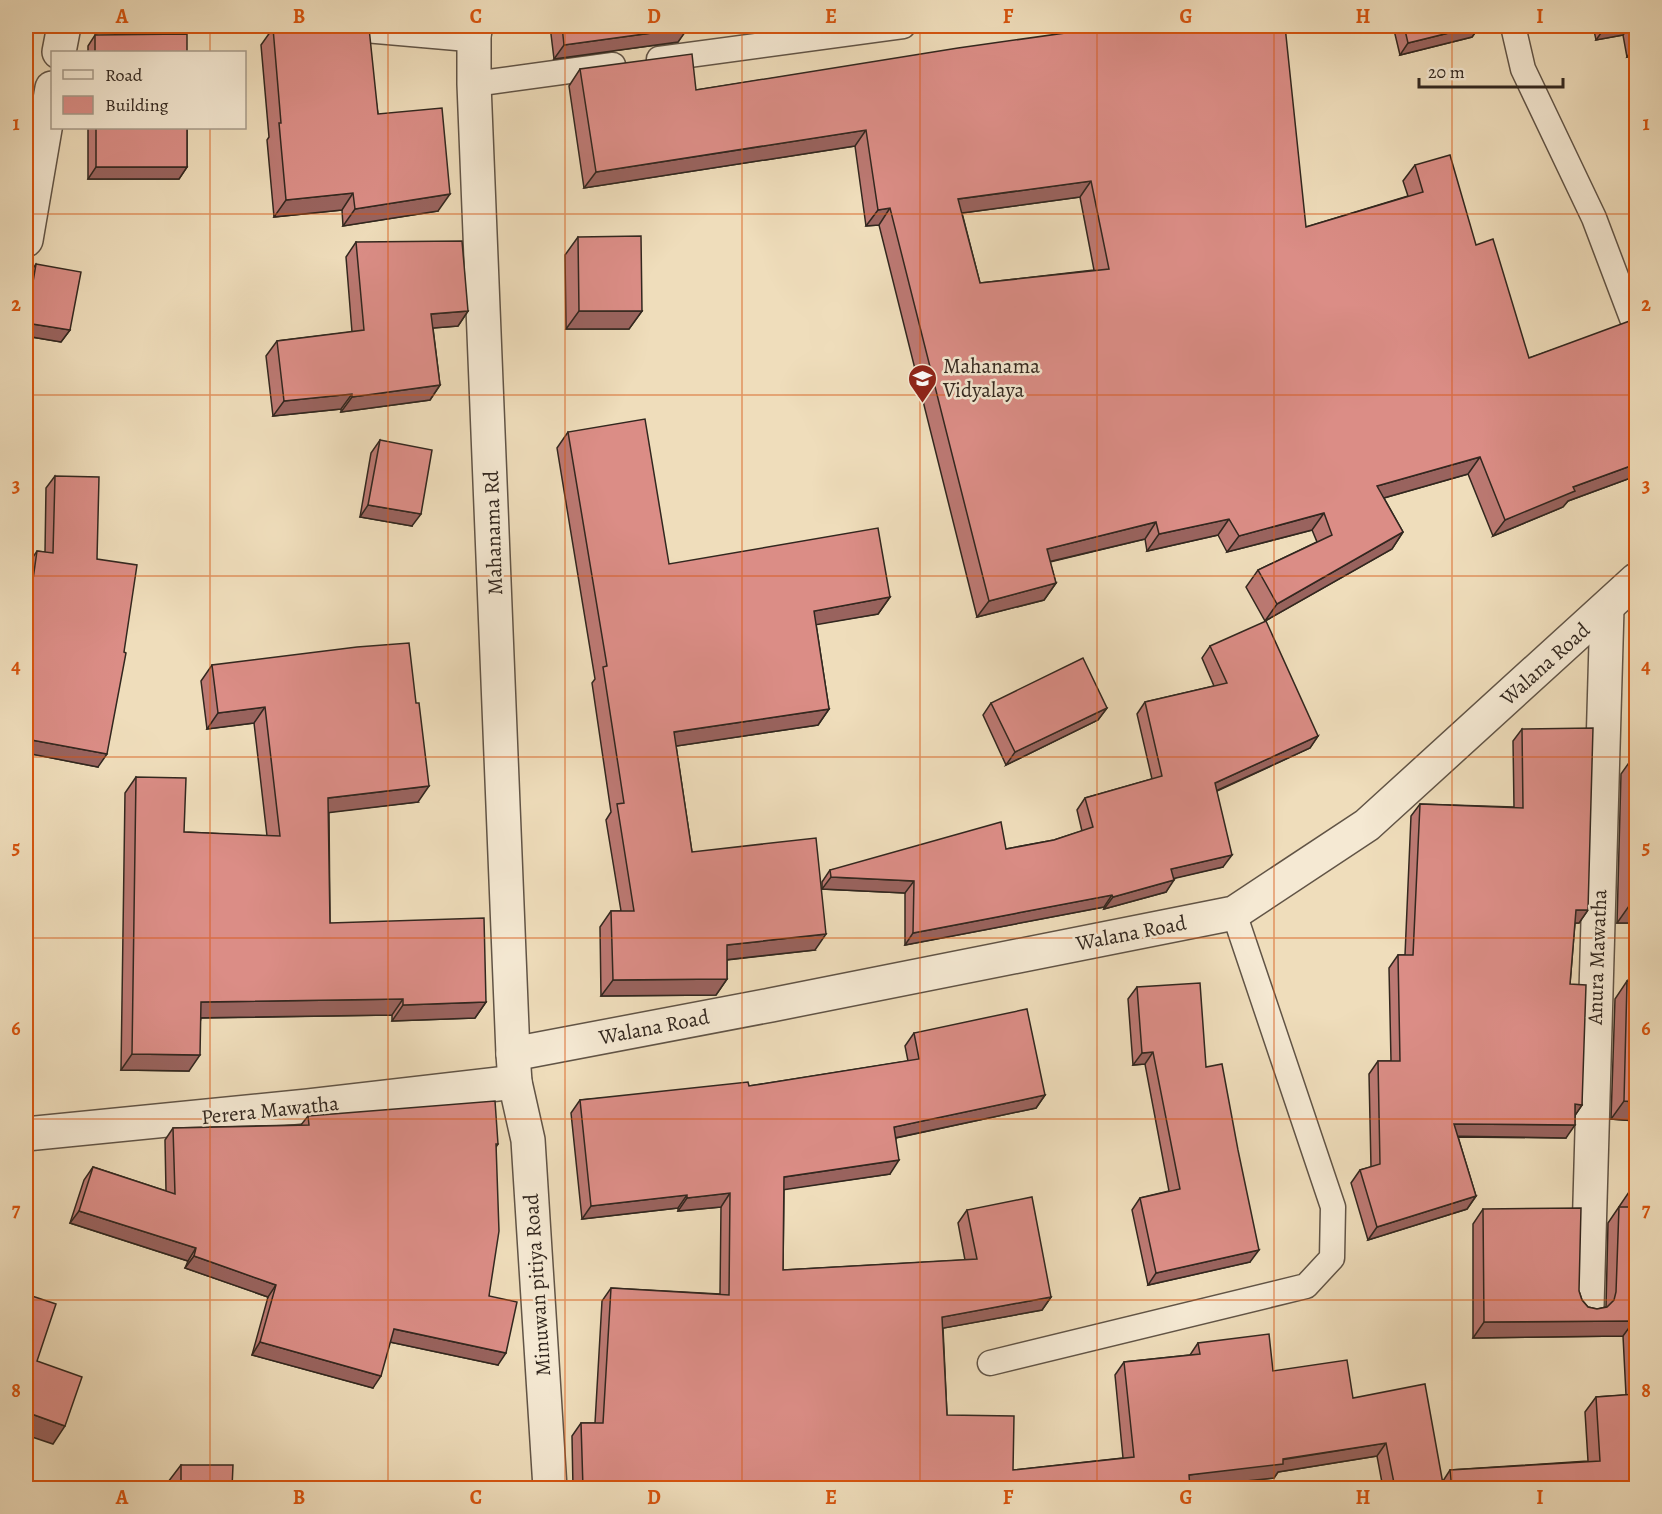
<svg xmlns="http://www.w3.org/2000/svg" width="1662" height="1514" font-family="Alegreya,serif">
  <rect width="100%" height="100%" fill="#efddbb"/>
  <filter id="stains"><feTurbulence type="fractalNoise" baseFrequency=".00333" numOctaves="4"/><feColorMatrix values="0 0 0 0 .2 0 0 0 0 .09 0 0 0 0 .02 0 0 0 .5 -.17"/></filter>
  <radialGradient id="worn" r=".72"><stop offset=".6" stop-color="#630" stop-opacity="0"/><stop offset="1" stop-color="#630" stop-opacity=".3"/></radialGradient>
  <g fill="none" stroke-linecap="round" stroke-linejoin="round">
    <defs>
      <g id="lane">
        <polyline points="1513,26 1523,69 1594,218 1636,329"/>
        <polyline points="659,59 903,26"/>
        <polyline points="474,84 613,65"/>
        <polyline points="990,1363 1306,1286 1332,1258 1333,1207 1234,913"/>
      </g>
      <g id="street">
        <polyline points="371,26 474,35"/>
        <polyline points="476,26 474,35 474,84 513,1054 515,1082 528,1140 550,1488"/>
        <polyline points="59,52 64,26"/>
        <polyline points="26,240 52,88"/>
        <polyline points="513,1054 771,1005 1234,913 1367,825 1636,580"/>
        <polyline points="26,1134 308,1106 515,1082"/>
        <polyline points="1587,1306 1607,608"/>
      </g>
    </defs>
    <use href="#lane" stroke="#615446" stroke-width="27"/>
    <use href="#street" stroke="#615446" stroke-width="36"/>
    <use href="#lane" stroke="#f5e9d3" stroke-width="24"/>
    <use href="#street" stroke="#f5e9d3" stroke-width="33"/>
  </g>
  <g fill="#bc7973" stroke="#32271f" stroke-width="1.5" fill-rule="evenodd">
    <polygon points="365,26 378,114 438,211 343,226 342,210 274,217 267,140 269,137 261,45 273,28 307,28"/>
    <polygon points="550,26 688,26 678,42 554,59"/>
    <path d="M1101,26H1223L1306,227L1408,196L1403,181L1415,165L1476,245L1529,358L1636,321V476L1568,501L1563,507L1493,536L1468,474L1384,498L1403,532L1392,549L1265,621L1246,587L1258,570L1317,542L1312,530L1227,552L1218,535L1147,551L1145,539L1050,562L1056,583L1044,600L977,617L879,225L866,226L855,146L584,188L569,86L580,69L696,90L1102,28ZM1080,197L1094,270L980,283L962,213Z"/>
    <polygon points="1393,26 1480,26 1472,37 1400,55"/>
    <polygon points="1593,26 1636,26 1636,55 1627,57 1623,35 1596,40"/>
    <polygon points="95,35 187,52 88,52 88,46"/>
    <polygon points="88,128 187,128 187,167 179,179 88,179"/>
    <polygon points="578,237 642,311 629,329 566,329 565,255"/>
    <polygon points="356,242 468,311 458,326 433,328 440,385 430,400 341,412 341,409 273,416 266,356 277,341 352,332 346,257"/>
    <polygon points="36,264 70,330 61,342 26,336 26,287 27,277"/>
    <polygon points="568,432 669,564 890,597 878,614 816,624 829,709 818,725 676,746 692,852 815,950 727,960 727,979 716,995 601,996 600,927 611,911 621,911 606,820 611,812 592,683 595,679 557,448"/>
    <polygon points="380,440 412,526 360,517 371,453"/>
    <polygon points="55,476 97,559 98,767 26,753 26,584 29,563 37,551 45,552 46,488"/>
    <polygon points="1210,646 1318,736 1310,748 1217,791 1223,867 1174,878 1166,892 1104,909 1104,907 905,945 905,893 822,889 822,882 830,870 1006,849 1054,840 1082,831 1077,810 1085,798 1152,779 1137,714 1145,702 1214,686 1202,658"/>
    <polygon points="212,665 418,802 329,812 330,923 486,1002 475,1018 392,1021 392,1015 201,1018 189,1071 121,1070 125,793 136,777 184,832 267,836 254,723 207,729 201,681"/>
    <polygon points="991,703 1107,708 1098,720 1006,765 983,715"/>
    <polygon points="1522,729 1588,910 1579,923 1575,923 1570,984 1582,1105 1575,1115 1566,1138 1458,1137 1476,1196 1467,1209 1368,1240 1351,1183 1360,1170 1371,1167 1369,1074 1378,1061 1391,1061 1389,968 1398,955 1405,955 1411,816 1420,804 1514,807 1513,741"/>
    <polygon points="1633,757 1636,757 1636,923 1617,923 1621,774"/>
    <polygon points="1627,981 1636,1121 1611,1119 1615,999"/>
    <polygon points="1137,987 1206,1067 1250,1262 1148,1285 1132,1210 1140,1198 1169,1191 1145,1064 1133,1065 1128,999"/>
    <polygon points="914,1033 1045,1095 1036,1108 896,1138 890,1174 784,1189 783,1270 965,1260 958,1223 967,1210 1051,1297 1042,1310 943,1328 947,1415 1013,1470 1123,1458 1115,1375 1124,1362 1190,1355 1198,1343 1273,1371 1353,1398 1443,1481 1450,1470 1588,1461 1585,1412 1596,1397 1626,1395 1623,1336 1473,1338 1473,1224 1483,1209 1579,1291 1582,1300 1588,1307 1597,1309 1606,1307 1608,1223 1629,1192 1636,1192 1636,1488 1383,1488 1377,1456 1278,1472 1274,1478 1190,1487 1190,1488 573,1488 572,1436 581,1423 595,1423 602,1301 611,1288 720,1294 721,1207 678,1211 678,1208 582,1219 571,1113 580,1100 749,1086 908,1061 905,1046"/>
    <polygon points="308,1116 498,1144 496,1147 489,1296 498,1365 390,1342 373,1388 252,1355 268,1297 185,1268 188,1261 70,1223 84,1180 93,1167 166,1191 165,1140 173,1128 301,1125"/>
    <polygon points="181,1465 232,1488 168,1488 168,1482"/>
  </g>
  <g fill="#99635e" stroke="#32271f" stroke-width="1.5">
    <polygon points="296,26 352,26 366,29 357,42"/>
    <polygon points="1477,26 1480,26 1472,37 1400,55 1408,43"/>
    <polygon points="1606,26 1630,26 1623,35 1596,40"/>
    <polygon points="688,28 678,42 554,59 564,45"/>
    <polygon points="1636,43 1636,55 1627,57"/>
    <polygon points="866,130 855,146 584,188 596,172"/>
    <polygon points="96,167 187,167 179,179 88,179"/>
    <polygon points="1091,181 1080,197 947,215 958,199"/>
    <polygon points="353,193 342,210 274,217 286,200"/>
    <polygon points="450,194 438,211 343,226 355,209"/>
    <polygon points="890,208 879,225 866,226 878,210"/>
    <polygon points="468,311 458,326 421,329 431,314"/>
    <polygon points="579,311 642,311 629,329 566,329"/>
    <polygon points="26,323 70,330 61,342 26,336"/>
    <polygon points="440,385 430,400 341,412 352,397"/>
    <polygon points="352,394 341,409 273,416 284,401"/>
    <polygon points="1480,457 1468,474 1366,503 1377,486"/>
    <polygon points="1636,464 1636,476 1568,501 1563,507 1493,536 1505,520 1573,487"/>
    <polygon points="368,505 421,514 412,526 360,517"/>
    <polygon points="1324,513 1312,530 1227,552 1239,536"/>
    <polygon points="1229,519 1218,535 1147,551 1159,534"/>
    <polygon points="1156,522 1145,539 1035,565 1047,549"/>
    <polygon points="1403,532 1392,549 1265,621 1277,604"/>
    <polygon points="1056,583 1044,600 977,617 989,601"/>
    <polygon points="890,597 878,614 803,627 814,611"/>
    <polygon points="265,707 254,723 207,729 218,713"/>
    <polygon points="1107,708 1098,720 1006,765 1015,752"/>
    <polygon points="829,709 818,725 663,748 674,732"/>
    <polygon points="1318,736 1310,748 1207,795 1215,783"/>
    <polygon points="26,739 107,754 98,767 26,753"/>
    <polygon points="429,786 418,802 317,814 328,798"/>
    <polygon points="1232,855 1223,867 1163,881 1171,869"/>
    <polygon points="831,877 914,881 905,893 822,889"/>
    <polygon points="1174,880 1166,892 1104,909 1113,897"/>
    <polygon points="1112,895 1104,907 905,945 913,933"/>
    <polygon points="1629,906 1636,906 1636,923 1617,923"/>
    <polygon points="1576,910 1588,910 1579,923 1567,923"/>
    <polygon points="826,934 815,950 715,961 727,945"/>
    <polygon points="727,979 716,995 601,996 613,980"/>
    <polygon points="403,999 392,1015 190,1018 201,1002"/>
    <polygon points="486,1002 475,1018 392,1021 403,1005"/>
    <polygon points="1153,1052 1145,1064 1133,1065 1142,1053"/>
    <polygon points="132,1054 200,1055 189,1071 121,1070"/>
    <polygon points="1045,1095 1036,1108 885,1140 894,1127"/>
    <polygon points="1624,1101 1636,1102 1636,1121 1611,1119"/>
    <polygon points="1575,1104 1582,1105 1574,1117"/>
    <polygon points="1454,1124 1575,1125 1566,1138 1445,1136"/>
    <polygon points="899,1160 890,1174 775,1191 784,1177"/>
    <polygon points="730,1193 721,1207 678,1211 687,1198"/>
    <polygon points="687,1195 678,1208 582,1219 591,1206"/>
    <polygon points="1476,1196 1467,1209 1368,1240 1377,1227"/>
    <polygon points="79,1211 196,1248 188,1261 70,1223"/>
    <polygon points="1259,1250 1250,1262 1148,1285 1156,1273"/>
    <polygon points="194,1256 276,1285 268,1297 185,1268"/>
    <polygon points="1051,1297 1042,1310 933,1330 942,1317"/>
    <polygon points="1634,1321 1623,1336 1473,1338 1484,1322"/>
    <polygon points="394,1329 506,1353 498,1365 385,1341"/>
    <polygon points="260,1342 381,1376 373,1388 252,1355"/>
    <polygon points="26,1412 65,1426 53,1444 26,1435"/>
    <polygon points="1386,1443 1377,1456 1278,1472 1274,1478 1180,1488 1189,1475"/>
    <polygon points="1443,1484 1440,1488 1417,1488"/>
  </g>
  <g fill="#db8d86" stroke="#32271f" stroke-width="1.5" fill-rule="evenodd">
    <polygon points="352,26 365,26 365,28 361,28"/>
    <polygon points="562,26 688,26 688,28 564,45"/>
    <path d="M1115,26H1223V28L1246,26H1285L1306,227L1423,192L1415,165L1450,155L1476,245L1493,239L1529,358L1635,319L1636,321V464L1573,487L1575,491L1505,520L1480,457L1377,486L1403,532L1277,604L1258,570L1332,535L1324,513L1239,536L1229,519L1159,534L1156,522L1047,549L1056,583L989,601L890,208L878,210L866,130L596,172L580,69L692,54L696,90L958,48ZM1091,181L1109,269L980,283L958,199Z"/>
    <polygon points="1404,26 1477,26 1408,43"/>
    <polygon points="273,28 369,28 378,114 442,108 450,194 355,209 353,193 286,200 279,123 281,123"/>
    <polygon points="187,34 187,52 95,52 95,35"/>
    <rect x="96" y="128" width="91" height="39"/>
    <polygon points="641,236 642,311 579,311 578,237"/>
    <polygon points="462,241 468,311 431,314 440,385 352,397 352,394 284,401 277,341 364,330 356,242"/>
    <polygon points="36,264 81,272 70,330 26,323"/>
    <polygon points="645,419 669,564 878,528 890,597 814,611 829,709 674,732 692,852 816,838 826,934 727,945 727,979 613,980 611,911 634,911 617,804 624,803 603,667 607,666 568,432"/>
    <polygon points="380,440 432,450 421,514 368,505"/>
    <polygon points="55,476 99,477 97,559 137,565 124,652 126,653 107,754 26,739 26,629 37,551 53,553"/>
    <polygon points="1266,621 1318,736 1215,783 1232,855 1171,869 1174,880 1113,897 1112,895 913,933 914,881 831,877 830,870 1001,822 1006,849 1054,840 1093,827 1085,798 1162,776 1145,702 1227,683 1210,646"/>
    <polygon points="409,643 416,703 419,703 429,786 328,798 330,923 484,918 486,1002 403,1005 403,999 201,1002 200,1055 132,1054 136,777 186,778 184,832 280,836 265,707 218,713 212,665 357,647"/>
    <polygon points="1083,658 1107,708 1015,752 991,703"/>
    <polygon points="1593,728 1588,910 1576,910 1570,984 1586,985 1582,1105 1575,1104 1575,1125 1454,1124 1476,1196 1377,1227 1360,1170 1380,1164 1378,1061 1400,1061 1398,955 1413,955 1420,804 1523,808 1522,729"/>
    <polygon points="1633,757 1636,757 1636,906 1629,906"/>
    <polygon points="1627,981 1636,982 1636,1102 1624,1101"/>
    <polygon points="1200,983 1206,1067 1222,1064 1238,1150 1259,1250 1156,1273 1140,1198 1180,1189 1153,1052 1142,1053 1137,987"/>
    <polygon points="1027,1009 1045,1095 894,1127 899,1160 784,1177 783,1270 977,1259 967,1210 1032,1197 1051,1297 942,1317 947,1415 1014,1416 1013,1470 1134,1457 1124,1362 1200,1354 1198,1343 1269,1334 1273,1371 1347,1360 1353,1398 1425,1384 1443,1484 1417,1488 1395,1488 1386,1443 1283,1459 1283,1464 1189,1475 1190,1488 583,1488 581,1423 603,1423 611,1288 729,1295 730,1193 687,1198 687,1195 591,1206 580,1100 748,1082 749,1086 919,1059 914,1033"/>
    <polygon points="495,1101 498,1144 496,1144 499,1231 489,1296 517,1302 506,1353 394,1329 381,1376 260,1342 276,1285 194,1256 196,1248 79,1211 93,1167 175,1194 173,1128 309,1125 308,1116"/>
    <polygon points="1629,1192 1636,1192 1636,1382 1634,1321 1484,1322 1483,1209 1581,1208 1579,1291 1582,1300 1588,1307 1597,1309 1607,1307 1614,1300 1616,1292 1619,1207 1630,1207"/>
    <polygon points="26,1294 56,1304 37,1361 82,1377 65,1426 26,1412"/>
    <polygon points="1636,1394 1636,1488 1452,1488 1450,1470 1600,1461 1596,1397"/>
    <polygon points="181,1465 233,1465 232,1488 181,1488"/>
  </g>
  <path fill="none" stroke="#d6540e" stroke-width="1.5" stroke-opacity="0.55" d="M210,26V52M388,26V1488M565,26V1488M742,26V1488M920,26V1488M1097,26V1488M1274,26V1488M1452,26V1488M210,128V1488M26,214H1636M26,395H1636M26,576H1636M26,757H1636M26,938H1636M26,1119H1636M26,1300H1636"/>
  <defs>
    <symbol id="school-pin" viewBox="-11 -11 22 30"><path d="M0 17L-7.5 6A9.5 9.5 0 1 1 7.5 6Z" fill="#8f2418" stroke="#f5e9d3"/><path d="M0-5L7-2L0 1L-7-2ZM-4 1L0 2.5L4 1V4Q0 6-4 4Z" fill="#fff"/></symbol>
  </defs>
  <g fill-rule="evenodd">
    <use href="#school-pin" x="906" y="362" width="33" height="45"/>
  </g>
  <g text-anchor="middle" stroke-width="5" stroke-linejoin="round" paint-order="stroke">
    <g font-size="21" fill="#32271f" stroke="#f5e9d3" text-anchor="start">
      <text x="943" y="373">Mahanama<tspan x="943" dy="24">Vidyalaya</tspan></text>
    </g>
    <g font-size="21" fill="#32271f" stroke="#f5e9d3">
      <text transform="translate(493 533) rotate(-92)" y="7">Mahanama Rd</text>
      <text transform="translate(1545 664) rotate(-42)" y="7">Walana Road</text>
      <text transform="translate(1131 933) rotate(-11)" y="7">Walana Road</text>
      <text transform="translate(1597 957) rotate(-88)" y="7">Anura Mawatha</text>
      <text transform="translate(654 1027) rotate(-11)" y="7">Walana Road</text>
      <text transform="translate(270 1110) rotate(-6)" y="7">Perera Mawatha</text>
      <text transform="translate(537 1285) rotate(-94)" y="7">Minuwan pitiya Road</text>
    </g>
  </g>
  <rect width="1662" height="1514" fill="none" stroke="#efddbb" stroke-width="66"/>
  <rect x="51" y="51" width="195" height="78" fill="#f5e9d3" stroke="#a79b8b" stroke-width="1.5"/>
  <rect x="63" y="70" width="30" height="9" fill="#f5e9d3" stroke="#a79b8b" stroke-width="1.5"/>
  <text x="105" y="81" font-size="18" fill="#32271f">Road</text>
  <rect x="63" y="96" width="30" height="18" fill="#db8d86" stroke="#a79b8b" stroke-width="1.5"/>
  <text x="105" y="111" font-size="18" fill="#32271f">Building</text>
  <path d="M1419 78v9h144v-9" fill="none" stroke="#32271f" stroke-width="3"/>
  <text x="1428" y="78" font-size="18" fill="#32271f" stroke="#f5e9d3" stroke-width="4.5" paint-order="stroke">20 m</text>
  <rect x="33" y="33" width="1596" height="1448" fill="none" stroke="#d6540e" stroke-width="2"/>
  <g font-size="20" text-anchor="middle" font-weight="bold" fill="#d6540e">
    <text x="122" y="23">A</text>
    <text x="299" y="23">B</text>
    <text x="476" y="23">C</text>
    <text x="654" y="23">D</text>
    <text x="831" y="23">E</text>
    <text x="1008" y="23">F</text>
    <text x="1186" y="23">G</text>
    <text x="1363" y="23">H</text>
    <text x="1540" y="23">I</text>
    <text x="16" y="130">1</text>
    <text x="1646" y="130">1</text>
    <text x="16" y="311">2</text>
    <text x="1646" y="311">2</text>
    <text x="16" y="492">3</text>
    <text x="1646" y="492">3</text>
    <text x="16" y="673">4</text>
    <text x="1646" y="673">4</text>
    <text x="16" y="854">5</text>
    <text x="1646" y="854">5</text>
    <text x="16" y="1035">6</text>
    <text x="1646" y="1035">6</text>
    <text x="16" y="1216">7</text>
    <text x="1646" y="1216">7</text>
    <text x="16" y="1397">8</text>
    <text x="1646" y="1397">8</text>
    <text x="122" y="1504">A</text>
    <text x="299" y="1504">B</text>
    <text x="476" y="1504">C</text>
    <text x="654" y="1504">D</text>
    <text x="831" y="1504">E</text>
    <text x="1008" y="1504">F</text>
    <text x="1186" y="1504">G</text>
    <text x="1363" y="1504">H</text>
    <text x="1540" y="1504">I</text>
  </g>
  <rect width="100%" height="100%" filter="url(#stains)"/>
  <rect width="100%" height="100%" fill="url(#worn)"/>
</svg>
